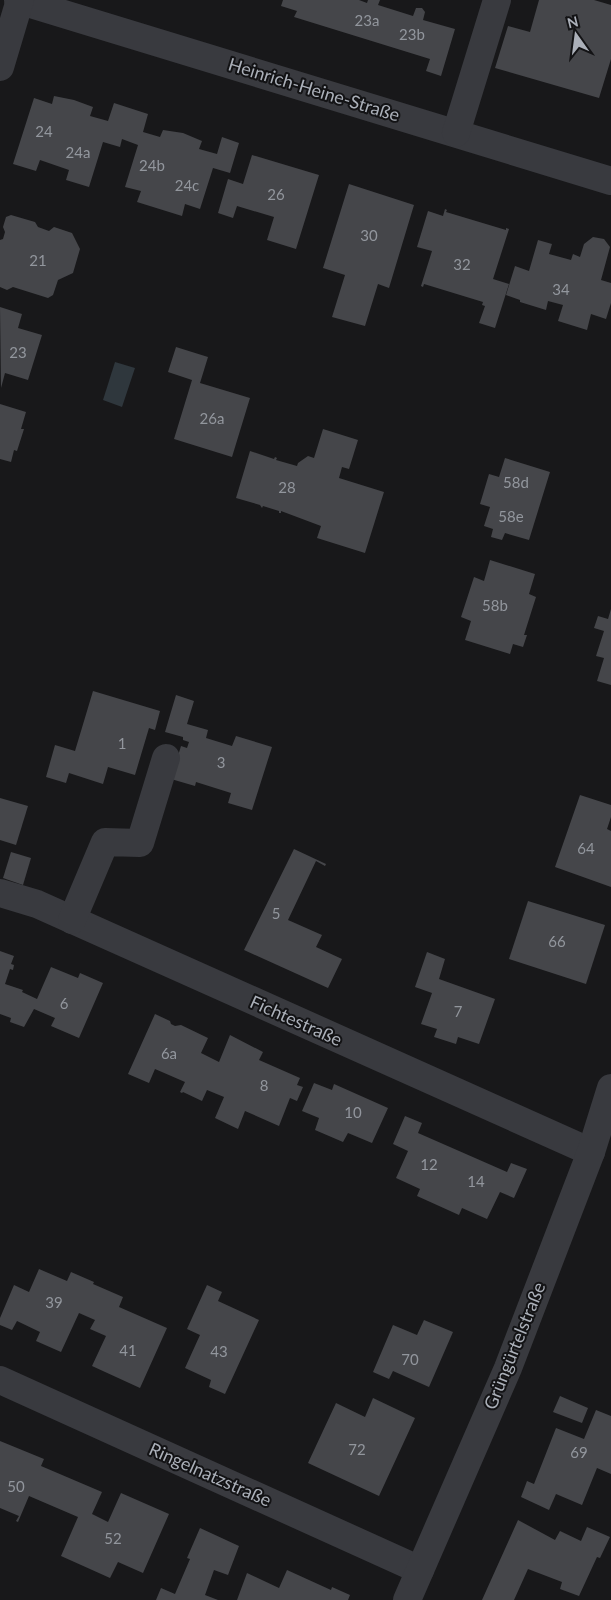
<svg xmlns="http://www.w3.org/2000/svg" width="611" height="1600" font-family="Lato,sans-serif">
  <rect width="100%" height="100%" fill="#18181a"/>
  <polygon fill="#2f373d" points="115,362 135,368 122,407 103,400"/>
  <g fill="#45464a">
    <polygon points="283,0 359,0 367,3 368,0 380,0 378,5 413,16 416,8 422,8 425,12 423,20 455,29 441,76 426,71 430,59 294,17 297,11 281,6"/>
    <polygon points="539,0 594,0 611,5 611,59 599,98 495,68 508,26 530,32"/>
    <polygon points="54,96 74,100 93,107 90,116 108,121 114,103 148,114 143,132 160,137 163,130 183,133 202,141 199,149 217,154 222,137 239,143 230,173 213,168 200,209 185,204 182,216 137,202 141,191 125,187 138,145 122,139 120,147 103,142 89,187 66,180 69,170 40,160 36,171 13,164 34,98 52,104"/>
    <polygon points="252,155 319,175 296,249 267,240 274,217 237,206 233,218 218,213 228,179 243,184"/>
    <polygon points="349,184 414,205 389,288 378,284 365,326 332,317 345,275 323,268"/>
    <polygon points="445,209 447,210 446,212 506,230 506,228 509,229 493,279 509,284 495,328 479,323 485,306 482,305 483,302 424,284 423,287 421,286 432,251 417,247 428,211 443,216"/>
    <polygon points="11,215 35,222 38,227 49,231 54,227 72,233 80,249 73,273 58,280 53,295 48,298 13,287 7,290 0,287 0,240 3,239 5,232 3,227 6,217"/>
    <polygon points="593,237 604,239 610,247 601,280 611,283 611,303 606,319 591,314 587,330 558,321 563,305 548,301 546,310 520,302 520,300 506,295 515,266 529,271 538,240 552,244 549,254 571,260 573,254 580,257 584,244"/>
    <polygon points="0,307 22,314 18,328 42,335 28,380 5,373 1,388"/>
    <polygon points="176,347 208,357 200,383 250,398 232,457 174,439 192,380 168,372"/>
    <polygon points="0,404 26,412 21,429 24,429 17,451 14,450 11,462 0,459"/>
    <polygon points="323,429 358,440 349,469 342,467 339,478 384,492 365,553 317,538 321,526 281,511 281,513 279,513 279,511 263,506 262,508 260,505 236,498 250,451 274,459 275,457 277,458 276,460 297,466 298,463 308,456 314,458"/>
    <polygon points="505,458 550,472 529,540 505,533 502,540 491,537 493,529 484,526 490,507 480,504 489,474 499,477"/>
    <polygon points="490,560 535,574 529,594 536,597 524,635 527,635 523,647 513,644 510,654 465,640 471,621 461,617 474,577 484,581"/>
    <polygon points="611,609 611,685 597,681 604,658 596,656 604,631 594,628 598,616 608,619"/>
    <polygon points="93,691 160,711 155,730 149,728 135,775 108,767 103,784 69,773 66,783 46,777 55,745 75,751"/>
    <polygon points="176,695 194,701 187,724 208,730 206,738 232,746 236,736 272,747 252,810 228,803 231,793 196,782 195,786 171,779 181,746 187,748 189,742 183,740 183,737 165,732"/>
    <polygon points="580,795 611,805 611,817 607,829 611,831 611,887 555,867"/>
    <polygon points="0,798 28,806 16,845 0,840"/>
    <polygon points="294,849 326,864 325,866 316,861 288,920 322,935 316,947 342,959 328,988 244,950"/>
    <polygon points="11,852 31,858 23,885 3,878"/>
    <polygon points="528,901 605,925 586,984 509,959"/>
    <polygon points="0,951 14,956 11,964 14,965 13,970 10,969 5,984 23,990 22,992 37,999 51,967 78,978 80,973 103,983 79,1038 51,1026 55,1018 34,1009 24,1027 10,1022 11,1018 0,1014"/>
    <polygon points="427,952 445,959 439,979 495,999 479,1044 458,1037 456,1044 434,1037 437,1029 421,1024 432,993 415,987"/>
    <polygon points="155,1014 170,1021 171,1024 175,1026 181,1025 208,1038 201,1053 219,1062 230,1035 263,1052 259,1060 300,1078 297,1085 303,1087 297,1101 290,1098 279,1126 245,1111 238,1129 215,1118 224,1097 207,1090 202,1101 183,1092 182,1093 180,1092 185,1082 155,1069 149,1083 128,1074"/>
    <polygon points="314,1083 332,1090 334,1084 388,1108 372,1143 348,1133 343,1142 315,1130 319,1118 302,1111"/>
    <polygon points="405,1116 422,1123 418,1133 507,1172 511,1163 527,1169 514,1198 500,1192 487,1219 462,1208 459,1215 417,1196 420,1189 396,1178 408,1151 393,1144"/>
    <polygon points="39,1269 67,1281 71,1272 94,1282 93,1284 123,1297 119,1307 167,1328 140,1388 92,1366 106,1336 90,1329 95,1320 79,1313 61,1352 36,1341 40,1332 17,1321 12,1330 0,1325 0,1318 14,1285 29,1292"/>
    <polygon points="207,1285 222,1292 218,1301 259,1320 225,1394 209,1387 211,1380 185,1368 200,1335 187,1329"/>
    <polygon points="424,1320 453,1332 429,1387 393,1371 389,1379 373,1372 393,1325 417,1335"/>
    <polygon points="560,1396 588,1408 582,1423 553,1412"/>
    <polygon points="373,1398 415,1418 379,1496 308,1463 336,1403 365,1417"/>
    <polygon points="596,1410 611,1416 611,1474 597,1468 582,1505 556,1494 549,1510 521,1497 527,1481 534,1484 556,1428 584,1439"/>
    <polygon points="0,1441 44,1459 41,1466 102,1492 92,1514 108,1522 121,1493 169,1514 143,1573 118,1562 110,1578 61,1556 78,1517 29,1496 18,1522 16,1521 19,1516 0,1508"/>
    <polygon points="518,1520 555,1540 560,1531 581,1541 587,1527 610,1537 600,1558 597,1557 579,1596 560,1589 562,1582 528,1569 514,1600 482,1600"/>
    <polygon points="200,1528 239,1546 228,1575 214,1570 205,1595 218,1600 156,1600 161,1588 175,1594 190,1559 187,1558"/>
    <polygon points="287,1570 331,1590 332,1587 350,1595 348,1600 237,1600 247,1573 279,1588"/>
  </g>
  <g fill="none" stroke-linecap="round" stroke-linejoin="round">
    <g stroke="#393a3f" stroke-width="28">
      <polyline points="18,0 611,181"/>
      <polyline points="0,67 20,0"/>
      <polyline points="456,133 497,0"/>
      <polyline points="0,893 37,904 591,1152"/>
      <polyline points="72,920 105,842 140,843 166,758"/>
      <polyline points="0,1380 420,1570"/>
      <polyline points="407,1600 508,1368 591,1152 611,1088"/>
    </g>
  </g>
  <g text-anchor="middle" stroke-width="4" stroke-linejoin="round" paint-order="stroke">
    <g font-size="15" fill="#92969d">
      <text x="367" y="26">23a</text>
      <text x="412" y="40">23b</text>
      <text x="44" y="137">24</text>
      <text x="78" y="158">24a</text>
      <text x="152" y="171">24b</text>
      <text x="187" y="191">24c</text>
      <text x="276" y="200">26</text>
      <text x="369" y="241">30</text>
      <text x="38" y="266">21</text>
      <text x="462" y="270">32</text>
      <text x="561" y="295">34</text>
      <text x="18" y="358">23</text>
      <text x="212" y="424">26a</text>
      <text x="516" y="488">58d</text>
      <text x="287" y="493">28</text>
      <text x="511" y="522">58e</text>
      <text x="495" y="611">58b</text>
      <text x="122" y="749">1</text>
      <text x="221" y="768">3</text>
      <text x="586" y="854">64</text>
      <text x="276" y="919">5</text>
      <text x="557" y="947">66</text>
      <text x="64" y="1009">6</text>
      <text x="458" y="1017">7</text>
      <text x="169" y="1059">6a</text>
      <text x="264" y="1091">8</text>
      <text x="353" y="1118">10</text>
      <text x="429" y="1170">12</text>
      <text x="476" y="1187">14</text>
      <text x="54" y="1308">39</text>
      <text x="128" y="1356">41</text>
      <text x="219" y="1357">43</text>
      <text x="410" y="1365">70</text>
      <text x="357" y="1455">72</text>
      <text x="579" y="1458">69</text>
      <text x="16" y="1492">50</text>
      <text x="113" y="1544">52</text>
    </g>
    <g font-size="18" fill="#abb0b9" stroke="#131315">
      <text transform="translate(314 90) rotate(17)" y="6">Heinrich-Heine-Straße</text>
      <text transform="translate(296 1021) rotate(24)" y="6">Fichtestraße</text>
      <text transform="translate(515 1346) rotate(-68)" y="6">Grüngürtelstraße</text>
      <text transform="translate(210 1475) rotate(24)" y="6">Ringelnatzstraße</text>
    </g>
  </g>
  <g transform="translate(576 35) rotate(346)" stroke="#131315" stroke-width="4" paint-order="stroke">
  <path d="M0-4L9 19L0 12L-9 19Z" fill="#abb0b9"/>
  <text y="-8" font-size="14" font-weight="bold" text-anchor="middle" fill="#abb0b9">N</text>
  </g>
</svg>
